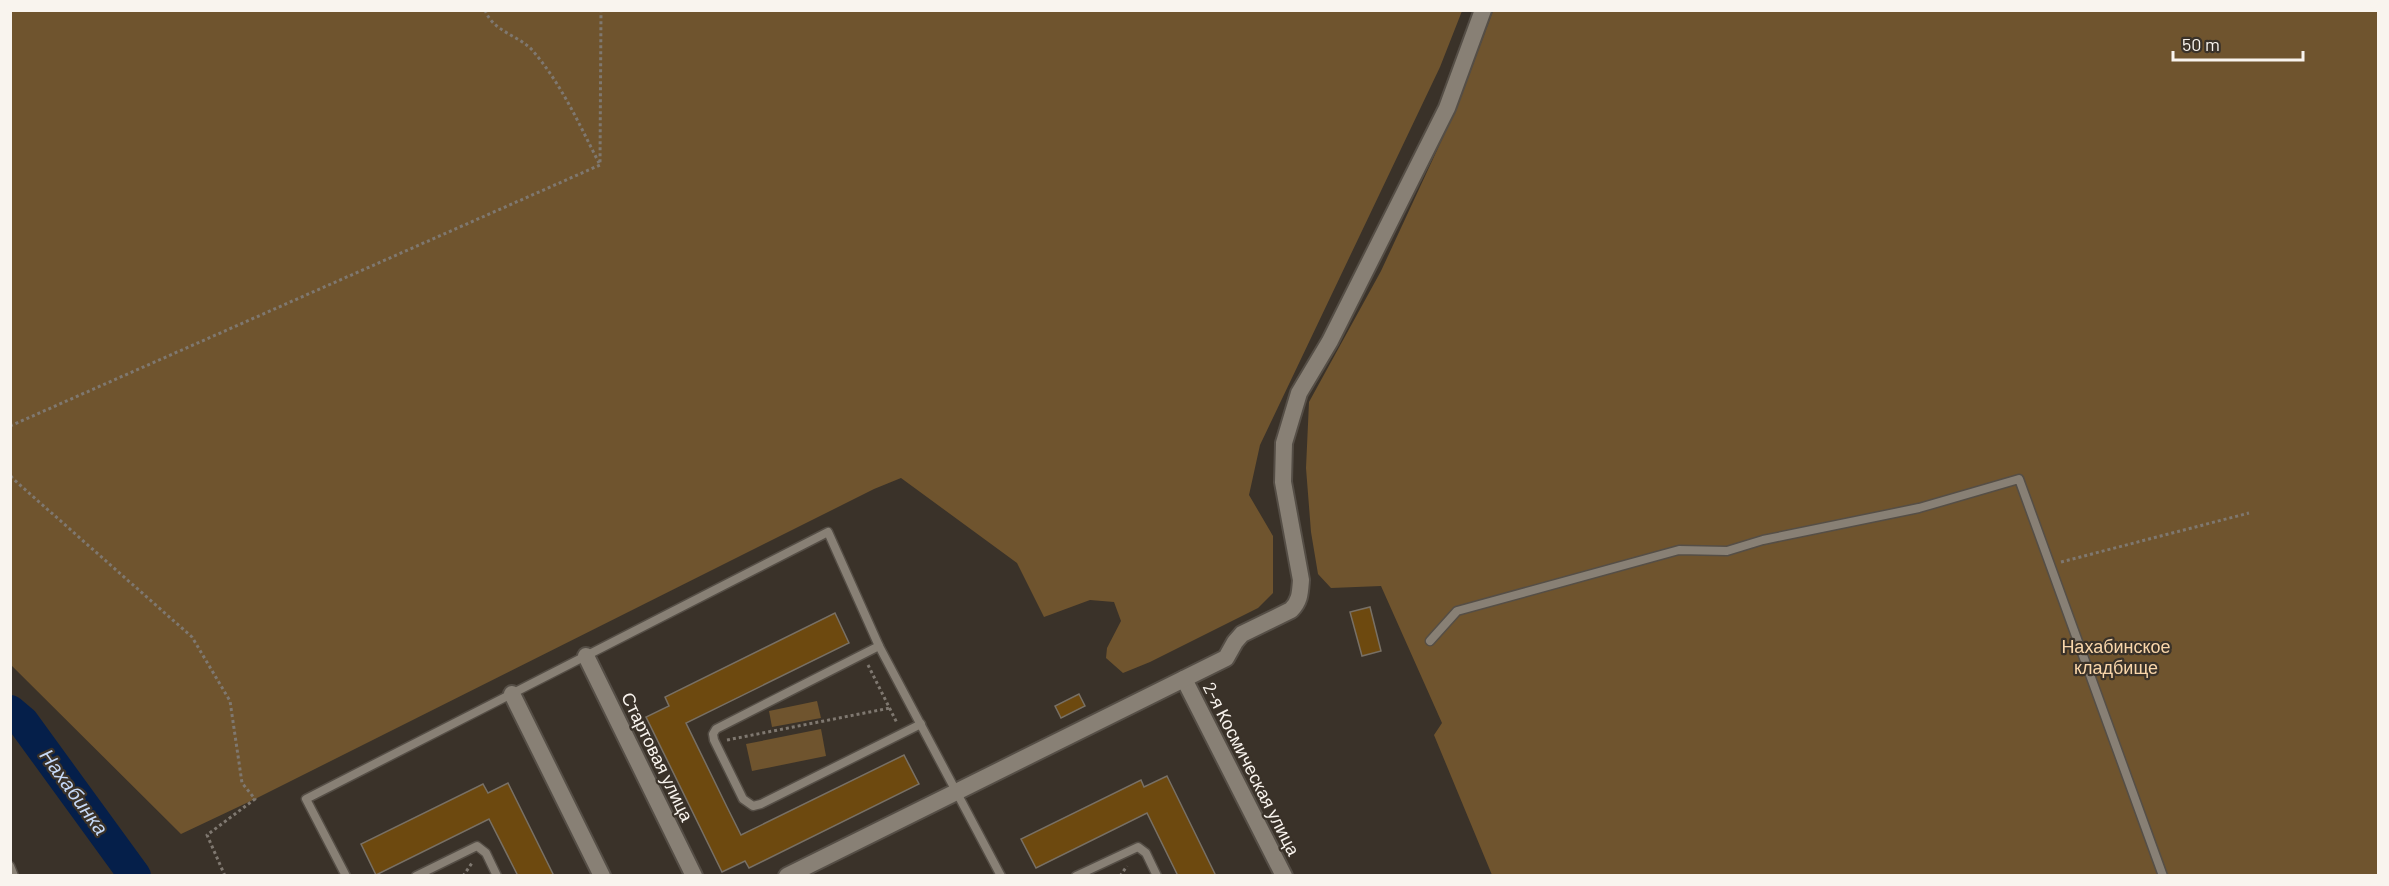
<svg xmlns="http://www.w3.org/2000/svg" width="2389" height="886" font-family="Barlow,sans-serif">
  <rect width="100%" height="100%" fill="#3a3229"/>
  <g fill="#6f542e">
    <polygon points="11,10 1462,10 1462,11 1440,67 1260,445 1249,495 1273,536 1273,593 1258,608 1150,662 1123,673 1106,658 1107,648 1121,621 1114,602 1090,600 1044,617 1017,563 901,478 874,489 255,799 181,834 11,665"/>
    <polygon points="1493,11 2378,11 2378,875 1492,875 1434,735 1442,723 1381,586 1331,588 1318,574 1311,532 1306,468 1309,402 1381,271 1458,105"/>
    <polygon points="817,701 821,718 772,727 769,711"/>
    <polygon points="821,729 826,756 752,771 746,744"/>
  </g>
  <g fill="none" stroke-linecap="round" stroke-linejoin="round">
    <polyline stroke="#051f4a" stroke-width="32" points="10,711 23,722 135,876"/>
  </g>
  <g fill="#6d490f" stroke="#787065" stroke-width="1.5">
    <polygon points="1370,607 1381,651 1362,656 1350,612"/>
    <polygon points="835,613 849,643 686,723 727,807 741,835 904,755 919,784 749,868 745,861 722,872 646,717 669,706 665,697"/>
    <polygon points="1079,694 1085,706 1061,718 1055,706"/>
    <polygon points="1167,776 1216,876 1178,876 1147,813 1036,868 1021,839 1141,780 1144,787"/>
    <polygon points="508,783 554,876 518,876 489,819 376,875 361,844 483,784 488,793"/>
  </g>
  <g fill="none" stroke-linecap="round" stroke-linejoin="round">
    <defs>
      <g id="service">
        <polyline points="1430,641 1457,611 1679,550 1727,551 1763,540 1919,508 2019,479 2163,876"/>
        <polyline points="879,646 716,729 713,734 714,740 743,799 753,806 761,804 921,724"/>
        <polyline points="10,866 14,876"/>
        <polyline points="346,876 306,799 828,532 879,646 1001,876"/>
        <polyline points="416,876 477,846 486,853 497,876"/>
        <polyline points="1076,876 1138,847 1146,853 1157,876"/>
      </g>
      <g id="minor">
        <polyline points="586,656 694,876"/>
        <polyline points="1184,679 1284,876"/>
        <polyline points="512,694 602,876"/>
        <path d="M787,876L1226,658L1235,642L1242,634L1291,610C1300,601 1300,593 1301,580L1283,482L1284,443L1299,393L1330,341L1447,108L1483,10"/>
      </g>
    </defs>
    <use href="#service" stroke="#554e46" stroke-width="11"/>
    <use href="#minor" stroke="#554e46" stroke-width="20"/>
    <g stroke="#7f7870" stroke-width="3" stroke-dasharray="3 3" stroke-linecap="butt">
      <path d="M485,10C493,32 519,35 533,51C562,85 579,124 599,163"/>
      <polyline points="10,426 600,165 601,10"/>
      <polyline points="10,470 12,478 192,637 230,701 242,783 255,799 207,835 225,876"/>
      <polyline points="2061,562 2249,513"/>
      <polyline points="868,665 897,723"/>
      <polyline points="727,740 890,708"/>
      <polyline points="463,876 472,863"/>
      <polyline points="1120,876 1127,866"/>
    </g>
    <use href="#service" stroke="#888075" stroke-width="8"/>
    <use href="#minor" stroke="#888075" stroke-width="16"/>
  </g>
  <g text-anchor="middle" stroke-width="4.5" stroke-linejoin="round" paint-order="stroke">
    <g font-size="18" fill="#f9d6aa" stroke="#3a3229">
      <text x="2116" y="653">Нахабинское<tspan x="2116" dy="21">кладбище</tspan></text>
    </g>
    <g font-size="18" fill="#f9f4ee" stroke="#3a3229">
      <text transform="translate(657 757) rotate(64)" y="6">Стартовая улица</text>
      <text transform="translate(1251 769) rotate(63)" y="6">2-я Космическая улица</text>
    </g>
    <g font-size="20" font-style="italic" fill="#c6d9f7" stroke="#3a3229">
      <text transform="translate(74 792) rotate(54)" y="7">Нахабинка</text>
    </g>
  </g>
  <rect width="2389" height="886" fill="none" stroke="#f9f4ee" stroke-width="24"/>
  <path d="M2173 51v9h130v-9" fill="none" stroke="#f9f4ee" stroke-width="3"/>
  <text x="2182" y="51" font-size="18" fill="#f9f4ee" stroke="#3a3229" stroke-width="4.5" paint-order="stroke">50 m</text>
</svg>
